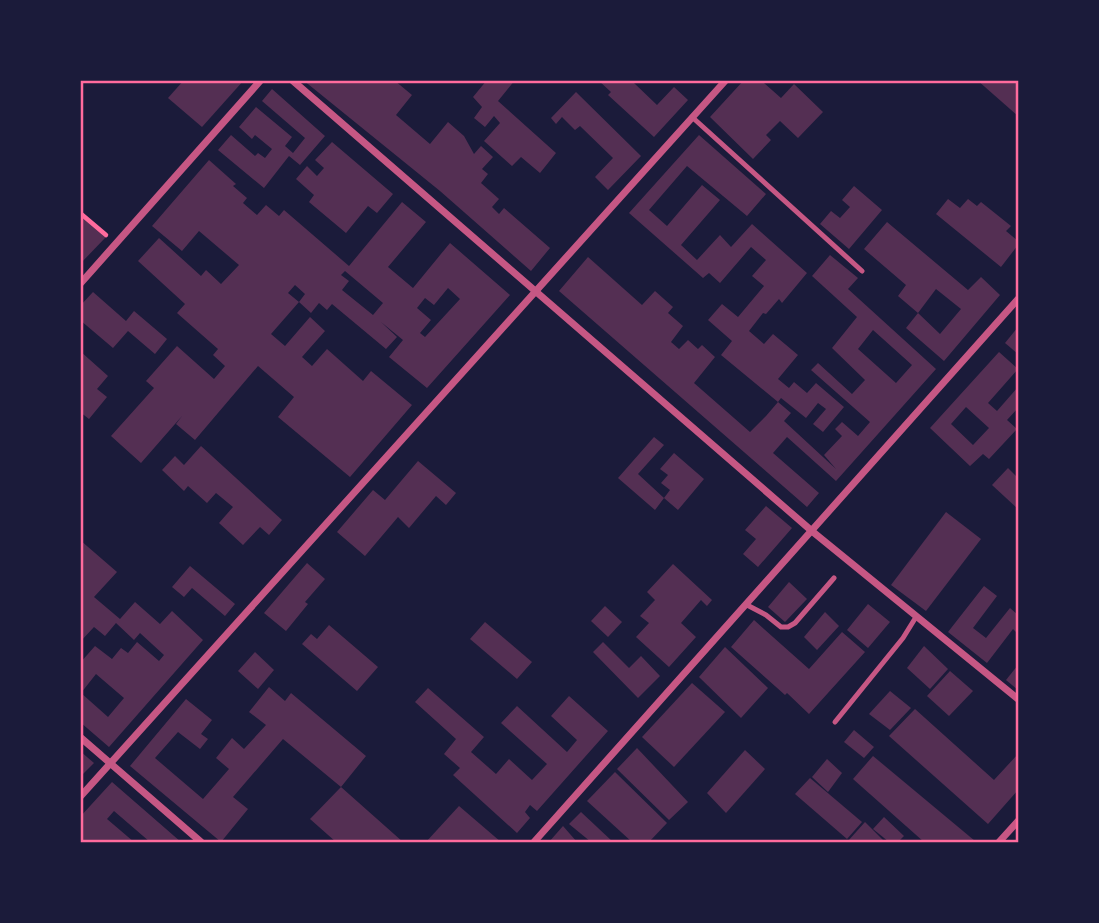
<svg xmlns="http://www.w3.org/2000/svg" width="1099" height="923" font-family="Lato,sans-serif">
  <rect width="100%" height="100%" fill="#1b1b3a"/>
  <g fill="#542f53" fill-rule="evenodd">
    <polygon points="184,80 244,80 202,127 168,98"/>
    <polygon points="303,80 394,80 412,95 396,115 430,144 448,122 464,136 474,154 481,146 493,157 482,169 488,174 481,183 499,199 492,207 499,214 504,208 550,248 531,271 440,191"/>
    <polygon points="487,80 515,80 498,101 556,153 540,173 521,157 512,166 484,141 500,123 494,116 485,127 474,118 482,107 473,97"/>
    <polygon points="598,80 636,80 634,83 657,105 674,87 688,100 654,137 608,95 611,92"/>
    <polygon points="744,80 766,80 764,83 781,98 794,84 823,112 798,138 780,121 766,135 771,140 753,159 710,117"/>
    <polygon points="977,80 1014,80 1018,85 1018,116"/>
    <polygon points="272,89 325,136 300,165 289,156 264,188 218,150 231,135 255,156 258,153 265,158 272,149 255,135 252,139 239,127 256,107 292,137 285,146 293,153 305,138 262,101"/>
    <polygon points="576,92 641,156 608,190 595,177 613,158 580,126 575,130 562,117 556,124 551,118"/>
    <path d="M699,135L766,194L747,216L687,166L649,210L667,226L702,185L720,200L681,245L697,260L720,235L731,247L752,224L807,273L782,303L779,299L766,314L763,313L749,331L764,344L773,334L798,355L778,379L789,388L794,382L807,393L816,383L844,407L823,432L813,424L826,409L818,403L806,418L781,398L778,402L791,413L784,421L836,469L824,455L842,436L835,429L842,422L858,436L870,422L811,370L818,363L852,394L865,380L832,348L857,317L812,276L830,255L858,278L848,289L936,369L836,481L787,437L773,453L819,493L807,507L559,291L588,257L642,305L655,291L673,307L668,313L683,326L671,342L679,349L688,340L698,349L702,345L715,357L694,383L750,432L766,416L778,402L721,355L732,341L708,320L722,304L738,317L764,286L752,276L766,260L751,247L720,283L709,273L703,278L629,213ZM873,330L912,365L896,383L858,349Z"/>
    <polygon points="332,142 393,194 377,213 368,206 346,233 309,202 314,195 296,179 307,166 317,176 324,168 315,160"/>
    <path d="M209,160L236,184L233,186L247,198L243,203L257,215L266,205L279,216L284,210L349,266L402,202L426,222L388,267L413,288L450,243L510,295L427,388L389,357L403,340L381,322L397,337L386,349L332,304L327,310L319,303L311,313L299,302L305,294L295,285L288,293L299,302L271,334L285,346L310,317L325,331L302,357L312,366L327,349L363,381L371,371L412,405L350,477L278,417L294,397L258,366L195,440L176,424L182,416L141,463L111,436L154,388L146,381L177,346L214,379L225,366L213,355L218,349L177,313L185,304L138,261L159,238L201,276L206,270L221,284L239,265L199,231L182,251L152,226ZM345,271L383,303L373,315L342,290L349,281L341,275ZM448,288L460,299L425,337L420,333L431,320L417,308L425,298L434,305Z"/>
    <polygon points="854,186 882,210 849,249 820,224 831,211 840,218 850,207 842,200"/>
    <polygon points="948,199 960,208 968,199 977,206 981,202 1011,226 1006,231 1018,241 1018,245 1001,267 936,214"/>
    <polygon points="83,217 106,237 80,264 80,220"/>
    <polygon points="887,222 968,290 981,277 1000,295 944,361 906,328 918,313 940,334 961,309 936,289 918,313 898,296 906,285 864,249"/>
    <polygon points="93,292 126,321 134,311 167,339 155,354 128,331 113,348 80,320 80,306"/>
    <polygon points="1018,327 1018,354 1005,343"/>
    <polygon points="80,351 108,376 97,389 107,397 89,419 80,412"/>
    <path d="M999,352L1018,369L988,403L997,411L1018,387V408L1007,420L1017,429L989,459L983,454L970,466L930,428ZM966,407L989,428L973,445L951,424Z"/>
    <polygon points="654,437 664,445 638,474 664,498 670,490 661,483 668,475 660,469 674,453 704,479 678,510 664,498 655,510 618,478"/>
    <polygon points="201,446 282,520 269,535 260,527 243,545 219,523 233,507 216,493 207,503 188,486 184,491 162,470 175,456 184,465"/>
    <polygon points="418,461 456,493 446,505 436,496 409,528 398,517 365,556 337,532 373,490 385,500"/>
    <polygon points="1008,468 1018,478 1018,509 992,485"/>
    <polygon points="766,506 792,528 758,567 743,554 756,539 745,530"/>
    <polygon points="946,512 981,539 926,611 891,585"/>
    <path d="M80,540L117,572L94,597L120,619L135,602L160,624L172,611L203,640L109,747L80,722V663L95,646L112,659L121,648L128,653L137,642L159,661L164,655L140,633L134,640L116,623L105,636L94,627L80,642ZM96,674L124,698L108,717L81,693Z"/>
    <polygon points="307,563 325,579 305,602 308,604 286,631 264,613"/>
    <polygon points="673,564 712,600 707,606 701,600 681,623 696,637 669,667 636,637 649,623 640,616 655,600 647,592"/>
    <polygon points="190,566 235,604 225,616 192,588 184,597 172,587"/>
    <polygon points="789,582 807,599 785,622 768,607"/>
    <polygon points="984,586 997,596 973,628 986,638 1010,608 1018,615 1018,634 1013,629 987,663 948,632"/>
    <polygon points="868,604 890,622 868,648 847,630"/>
    <polygon points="605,606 622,622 608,637 591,621"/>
    <polygon points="825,612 839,626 817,650 804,637"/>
    <polygon points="754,620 809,669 842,632 865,652 809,714 787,693 785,695 731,647"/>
    <polygon points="485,622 532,662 517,679 470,639"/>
    <polygon points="329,625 378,667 357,691 302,644 311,634 317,639"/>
    <polygon points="603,642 629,668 641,656 660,676 638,698 593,652"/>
    <polygon points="924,646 948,669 930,689 907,668"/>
    <polygon points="725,647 768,688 741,718 699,677"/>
    <polygon points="255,652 274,670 258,689 238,671"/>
    <polygon points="1018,665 1018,690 1006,680"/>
    <polygon points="950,671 973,691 949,716 927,696"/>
    <polygon points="692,683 725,712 674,767 642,737"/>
    <polygon points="269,687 285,701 291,693 366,756 341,787 403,842 336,842 310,819 341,787 283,739 233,797 248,809 221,842 130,766 186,699 212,720 201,734 208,739 200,749 178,732 155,758 203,799 229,769 216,758 232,738 244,749 266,725 249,712"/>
    <polygon points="428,688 484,737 471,752 496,774 509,759 532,780 547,764 501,723 517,706 567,752 577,740 551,716 569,696 608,731 537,811 530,805 525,812 530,818 517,833 453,775 460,768 444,754 456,739 415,702"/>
    <polygon points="890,691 911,708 890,730 869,714"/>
    <polygon points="915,709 994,780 1018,754 1018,790 988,824 889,736"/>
    <polygon points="854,730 874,747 864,758 844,742"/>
    <polygon points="637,748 688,802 669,820 617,769"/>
    <polygon points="745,750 765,769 726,813 707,793"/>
    <polygon points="80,751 94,763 80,777"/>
    <polygon points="873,756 975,841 924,842 853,779"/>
    <polygon points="827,759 842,773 828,792 812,777"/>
    <polygon points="615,772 667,823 649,842 632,842 587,801"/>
    <polygon points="810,778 862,822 847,839 795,794"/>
    <polygon points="112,782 181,842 150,842 114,811 107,819 134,842 80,842 80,817"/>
    <polygon points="459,806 501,842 426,842"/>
    <polygon points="581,812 613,842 591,842 569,824"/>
    <polygon points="884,817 904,836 898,842 889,842 873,829"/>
    <polygon points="865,822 885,842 848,841"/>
    <polygon points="563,826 577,842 549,842"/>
  </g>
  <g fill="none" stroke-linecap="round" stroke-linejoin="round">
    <polyline stroke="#ff6b9d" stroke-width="4.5" points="80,213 106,235"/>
    <g stroke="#c65784" stroke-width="5">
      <polyline points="692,117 862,271"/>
      <polyline points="747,605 766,615 781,627 788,627 795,623 834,578"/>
      <polyline points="835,722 903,638 916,617"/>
    </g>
    <g stroke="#c65784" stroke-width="7">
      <polyline points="292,80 813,532 1018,699"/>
      <polyline points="80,284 261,80"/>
      <polyline points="80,737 201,842"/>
      <polyline points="80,797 726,80"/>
      <polyline points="534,842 1018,299"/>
      <polyline points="999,842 1018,821"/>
    </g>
  </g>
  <rect width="1099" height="923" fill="none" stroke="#1b1b3a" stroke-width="164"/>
  <rect x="82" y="82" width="935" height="759" fill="none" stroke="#ff6b9d" stroke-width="2.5"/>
</svg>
